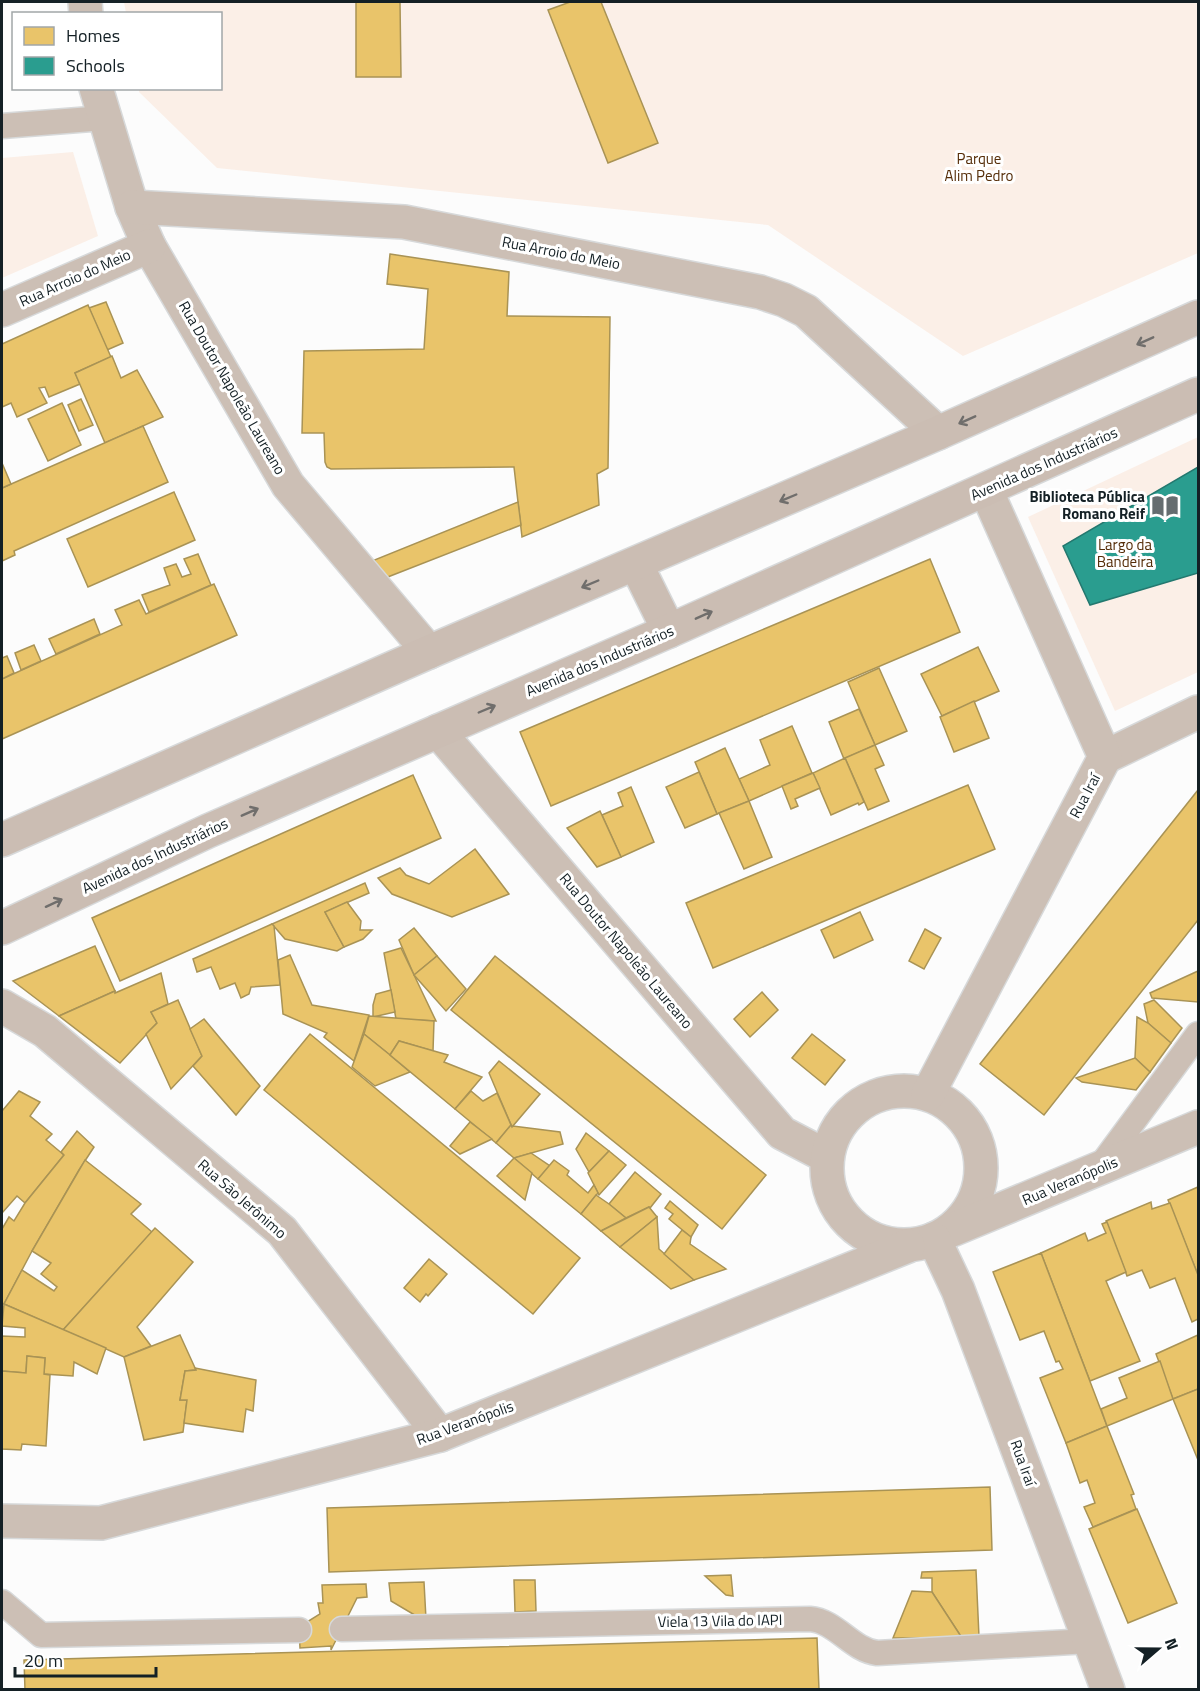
<svg xmlns="http://www.w3.org/2000/svg" width="1200" height="1691" font-family="'Titillium Web',sans-serif">
  <rect width="100%" height="100%" fill="#fcfcfc"/>
  <g fill="#fbefe7">
    <polygon points="124,2 1198,2 1198,253 963,356 768,225 217,168 139,92 139,89 220,88 220,14 126,13"/>
    <polygon points="73,152 98,236 2,278 2,158"/>
    <polygon points="1198,437 1198,672 1115,711 1028,517"/>
  </g>
  <g fill="#e9c46a" stroke="#a99355" stroke-width="1.5">
    <polygon points="356,2 400,2 401,77 356,77"/>
    <polygon points="570,2 601,2 658,143 608,163 548,10"/>
    <polygon points="390,254 509,272 507,316 610,317 608,468 597,474 599,505 522,537 514,467 331,469 327,467 325,462 324,433 302,433 304,351 424,349 428,289 387,284"/>
    <polygon points="106,302 123,343 107,350 89,308"/>
    <polygon points="88,305 111,357 75,373 80,384 49,397 45,387 39,388 47,403 17,417 11,403 2,407 2,344"/>
    <polygon points="112,356 121,378 137,370 163,417 105,443 75,373"/>
    <polygon points="81,399 93,425 79,431 68,405"/>
    <polygon points="62,403 81,445 48,461 28,419"/>
    <polygon points="143,426 168,482 14,551 15,555 2,561 2,488"/>
    <polygon points="2,463 11,484 2,488"/>
    <polygon points="174,492 195,540 88,587 67,539"/>
    <polygon points="518,502 521,525 380,580 367,563"/>
    <polygon points="198,554 211,585 149,612 142,595 170,585 164,568 176,564 182,577 191,574 184,559"/>
    <polygon points="930,559 960,632 551,806 520,732"/>
    <polygon points="214,584 237,635 2,739 2,679 122,625 115,610 139,600 146,614"/>
    <polygon points="94,619 100,634 56,654 49,639"/>
    <polygon points="34,645 41,661 21,670 15,653"/>
    <polygon points="978,647 999,691 942,716 921,674"/>
    <polygon points="7,656 14,673 2,679 2,658"/>
    <polygon points="879,668 907,731 875,745 848,682"/>
    <polygon points="974,701 989,738 954,752 940,717"/>
    <polygon points="859,709 875,745 844,759 829,722"/>
    <polygon points="792,726 812,773 749,801 739,779 770,765 760,740"/>
    <polygon points="875,745 884,765 875,769 889,801 868,810 845,758"/>
    <polygon points="725,748 749,801 717,814 695,762"/>
    <polygon points="845,758 864,802 859,805 858,803 831,815 813,773"/>
    <polygon points="699,772 717,814 685,828 666,787"/>
    <polygon points="813,773 820,788 795,799 798,806 791,809 782,786"/>
    <polygon points="413,775 441,838 120,981 92,918"/>
    <polygon points="968,785 995,849 713,968 686,903"/>
    <polygon points="631,787 654,842 621,857 602,815 623,806 618,793"/>
    <polygon points="1198,790 1198,920 1044,1115 980,1064"/>
    <polygon points="749,801 772,857 744,869 719,813"/>
    <polygon points="600,811 621,857 597,867 567,828"/>
    <polygon points="475,849 509,894 452,917 392,894 378,878 400,868 406,875 429,884"/>
    <polygon points="365,883 369,893 325,912 344,947 337,951 285,939 272,924"/>
    <polygon points="347,902 361,921 360,930 372,930 363,939 344,947 325,912"/>
    <polygon points="860,912 873,940 834,958 821,930"/>
    <polygon points="272,924 274,926 280,985 251,987 249,994 241,998 235,983 220,989 211,967 197,972 193,959"/>
    <polygon points="414,928 437,956 414,975 399,940"/>
    <polygon points="925,929 941,938 924,969 909,961"/>
    <polygon points="95,946 115,991 59,1016 13,981"/>
    <polygon points="401,948 414,975 436,1021 396,1019 384,953"/>
    <polygon points="290,955 312,1005 369,1015 354,1061 324,1037 327,1033 283,1014 278,960"/>
    <polygon points="437,956 466,989 446,1011 414,975"/>
    <polygon points="495,956 766,1175 722,1229 451,1010"/>
    <polygon points="1198,971 1198,1002 1152,998 1150,993"/>
    <polygon points="161,973 168,1004 151,1012 157,1023 120,1063 59,1016 115,991 115,993"/>
    <polygon points="391,990 395,1012 373,1017 373,1005 376,994"/>
    <polygon points="762,992 778,1010 750,1037 734,1019"/>
    <polygon points="178,1000 202,1056 171,1089 146,1034 157,1023 151,1012"/>
    <polygon points="1154,1000 1182,1028 1171,1043 1148,1023 1144,1004"/>
    <polygon points="369,1016 434,1021 433,1051 399,1041 390,1055 364,1034"/>
    <polygon points="1137,1017 1148,1023 1171,1043 1150,1072 1135,1058"/>
    <polygon points="204,1019 260,1086 236,1115 193,1066 202,1056 190,1029"/>
    <polygon points="310,1034 580,1258 533,1314 264,1090"/>
    <polygon points="364,1034 390,1055 410,1072 375,1086 352,1067"/>
    <polygon points="812,1034 845,1060 825,1085 792,1058"/>
    <polygon points="399,1041 448,1055 444,1062 482,1077 455,1109 390,1055"/>
    <polygon points="1135,1058 1150,1072 1136,1090 1082,1082 1076,1078"/>
    <polygon points="499,1061 540,1094 512,1127 489,1073"/>
    <polygon points="19,1091 40,1102 30,1116 52,1134 46,1140 64,1155 25,1203 17,1196 2,1213 2,1111"/>
    <polygon points="471,1091 483,1101 497,1093 511,1125 496,1143 455,1109"/>
    <polygon points="470,1122 492,1139 460,1154 450,1146"/>
    <polygon points="511,1125 512,1127 513,1126 560,1132 563,1144 514,1158 496,1143"/>
    <polygon points="77,1131 94,1147 79,1170 32,1251 4,1304 2,1303 2,1229 9,1217 14,1221 25,1203 64,1155 61,1152"/>
    <polygon points="586,1133 609,1151 589,1172 576,1149"/>
    <polygon points="609,1151 626,1165 599,1195 588,1173"/>
    <polygon points="531,1153 550,1166 538,1179 514,1158"/>
    <polygon points="514,1158 532,1173 525,1200 497,1176"/>
    <polygon points="85,1160 141,1204 131,1214 152,1232 63,1330 4,1304 22,1270 54,1291 57,1287 41,1274 51,1263 32,1251"/>
    <polygon points="554,1160 569,1171 567,1175 588,1193 594,1185 598,1193 581,1214 538,1179"/>
    <polygon points="635,1172 661,1194 650,1208 649,1207 626,1218 609,1204"/>
    <polygon points="1198,1187 1198,1275 1168,1200"/>
    <polygon points="596,1195 609,1204 626,1218 601,1231 581,1214"/>
    <polygon points="670,1201 698,1225 691,1237 669,1219 673,1214 665,1208"/>
    <polygon points="1151,1202 1152,1209 1170,1203 1198,1275 1198,1319 1192,1322 1175,1278 1150,1288 1142,1270 1127,1276 1106,1221"/>
    <polygon points="649,1207 657,1217 620,1247 601,1231"/>
    <polygon points="657,1217 659,1249 694,1280 671,1289 620,1247"/>
    <polygon points="1107,1222 1126,1272 1106,1281 1140,1361 1090,1381 1041,1253 1085,1233 1088,1241 1106,1233 1102,1224"/>
    <polygon points="155,1228 193,1262 137,1327 151,1346 124,1357 63,1330"/>
    <polygon points="682,1230 691,1237 690,1244 726,1269 694,1280 664,1254"/>
    <polygon points="1041,1253 1107,1426 1066,1443 1040,1378 1063,1369 1059,1361 1056,1362 1044,1331 1020,1340 993,1272"/>
    <polygon points="429,1259 447,1274 428,1296 426,1294 420,1302 404,1288"/>
    <polygon points="4,1304 106,1348 97,1374 74,1362 73,1376 44,1374 45,1358 27,1356 26,1373 2,1371 2,1336 25,1337 25,1328 2,1326"/>
    <polygon points="180,1335 196,1370 185,1371 180,1400 187,1400 183,1432 144,1440 124,1357"/>
    <polygon points="1198,1335 1198,1389 1173,1399 1156,1354"/>
    <polygon points="27,1356 45,1358 44,1374 50,1375 46,1446 22,1444 21,1450 2,1449 2,1371 26,1373"/>
    <polygon points="1160,1361 1173,1399 1107,1426 1101,1409 1127,1398 1119,1378"/>
    <polygon points="195,1368 256,1380 253,1411 246,1409 243,1432 184,1423 187,1400 180,1400 185,1371 196,1370"/>
    <polygon points="1198,1389 1198,1460 1173,1399"/>
    <polygon points="1107,1426 1134,1494 1131,1495 1136,1509 1093,1527 1084,1507 1095,1503 1087,1480 1080,1483 1066,1443"/>
    <polygon points="990,1487 992,1550 329,1572 327,1508"/>
    <polygon points="1137,1509 1177,1603 1128,1623 1089,1529"/>
    <polygon points="976,1570 979,1637 962,1638 932,1592 932,1578 921,1578 922,1572"/>
    <polygon points="731,1575 733,1596 726,1595 705,1576"/>
    <polygon points="514,1580 535,1580 536,1611 515,1612"/>
    <polygon points="424,1582 426,1619 418,1617 391,1601 389,1583"/>
    <polygon points="366,1584 367,1597 357,1598 331,1650 331,1646 300,1648 299,1627 320,1614 318,1603 323,1603 322,1585"/>
    <polygon points="912,1591 932,1592 962,1638 893,1638"/>
    <polygon points="817,1638 819,1690 25,1690 24,1660"/>
  </g>
  <polygon fill="#2a9d8f" stroke="#23786f" stroke-width="1.5" points="1198,467 1198,573 1090,605 1063,546"/>
  <g fill="none" stroke-linecap="round" stroke-linejoin="round">
    <defs>
      <g id="lane">
        <polyline points="2,126 104,118"/>
        <polyline points="1099,1168 1198,1034"/>
        <polyline points="2,1602 41,1635 299,1630"/>
        <path d="M342,1629L810,1619C836,1621 852,1650 877,1653L1089,1641"/>
      </g>
      <g id="street">
        <polyline points="85,2 86,14"/>
        <polyline points="96,88 132,207 149,246 288,485 429,652"/>
        <polyline points="132,207 404,222 760,292 784,300 806,311 938,433"/>
        <polyline points="2,310 149,246"/>
        <polyline points="438,731 782,1133 826,1156"/>
        <polyline points="1105,757 1198,712"/>
        <polyline points="2,1006 45,1031 282,1231 440,1435"/>
        <circle cx="904" cy="1168" r="77"/>
        <polyline points="928,1094 1105,757 986,490"/>
        <polyline points="952,1230 1198,1127"/>
        <polyline points="934,1239 958,1290 1108,1690"/>
        <polyline points="2,1521 101,1523 440,1435 908,1246"/>
      </g>
      <g id="secondary">
        <polyline points="636,564 669,631"/>
        <polyline points="2,840 429,652 938,433 1198,317"/>
        <polyline points="2,928 208,831 669,631 1198,394"/>
      </g>
    </defs>
    <use href="#lane" stroke="#d7d9da" stroke-width="27"/>
    <use href="#street" stroke="#d7d9da" stroke-width="36"/>
    <use href="#secondary" stroke="#d7d9da" stroke-width="36"/>
    <use href="#lane" stroke="#ccbfb5" stroke-width="24"/>
    <use href="#street" stroke="#ccbfb5" stroke-width="33"/>
    <use href="#secondary" stroke="#cbbdb3" stroke-width="33"/>
  </g>
  <defs><path id="oneway-shaft" d="M-6 0H5M1.5-3L5.5 0L1.5 3" fill="none" stroke-width="1.6" stroke-linecap="round" stroke-linejoin="round" transform="scale(1.5)"/></defs>
  <g stroke="#706e6c">
    <use href="#oneway-shaft" transform="translate(1145 341) rotate(156)"/>
    <use href="#oneway-shaft" transform="translate(967 420) rotate(156)"/>
    <use href="#oneway-shaft" transform="translate(788 498) rotate(157)"/>
    <use href="#oneway-shaft" transform="translate(590 584) rotate(157)"/>
    <use href="#oneway-shaft" transform="translate(704 615) rotate(-24)"/>
    <use href="#oneway-shaft" transform="translate(487 709) rotate(-23)"/>
    <use href="#oneway-shaft" transform="translate(250 812) rotate(-24)"/>
    <use href="#oneway-shaft" transform="translate(54 903) rotate(-25)"/>
  </g>
  <defs>
    <symbol id="library-bare" viewBox="-9 -9 18 18"><path d="M-6-4Q-3-5.5-.7-3.5V5Q-3 3-6 4ZM6-4Q3-5.5 .7-3.5V5Q3 3 6 4Z" fill="#656d70" stroke="#fff" stroke-width="2.5" paint-order="stroke"/></symbol>
  </defs>
  <g fill-rule="evenodd">
    <use href="#library-bare" x="1146" y="487" width="38" height="38"/>
  </g>
  <g text-anchor="middle" stroke-width="6" stroke-linejoin="round" paint-order="stroke">
    <g font-size="15" fill="#552d08" stroke="#fff">
      <text x="979" y="164">Parque<tspan x="979" dy="17">Alim Pedro</tspan></text>
      <text x="1125" y="550">Largo da<tspan x="1125" dy="17">Bandeira</tspan></text>
    </g>
    <g font-size="15" fill="#142025" stroke="#fff">
      <text transform="translate(561 253) rotate(11)" y="5">Rua Arroio do Meio</text>
      <text transform="translate(75 278) rotate(-24)" y="5">Rua Arroio do Meio</text>
      <text transform="translate(232 388) rotate(60)" y="5">Rua Doutor Napoleão Laureano</text>
      <text transform="translate(1044 464) rotate(-24)" y="5">Avenida dos Industriários</text>
      <text transform="translate(600 661) rotate(-23)" y="5">Avenida dos Industriários</text>
      <text transform="translate(1085 796) rotate(-62)" y="5">Rua Iraí</text>
      <text transform="translate(155 856) rotate(-25)" y="5">Avenida dos Industriários</text>
      <text transform="translate(626 951) rotate(50)" y="5">Rua Doutor Napoleão Laureano</text>
      <text transform="translate(1070 1181) rotate(-23)" y="5">Rua Veranópolis</text>
      <text transform="translate(242 1199) rotate(41)" y="5">Rua São Jerônimo</text>
      <text transform="translate(465 1423) rotate(-20)" y="5">Rua Veranópolis</text>
      <text transform="translate(1023 1463) rotate(70)" y="5">Rua Iraí</text>
      <text transform="translate(720 1621) rotate(-1)" y="5">Viela 13 Vila do IAPI</text>
    </g>
    <g font-size="15" font-weight="bold" fill="#142025" stroke="#fff" text-anchor="end">
      <text x="1145" y="502">Biblioteca Pública<tspan x="1145" dy="17">Romano Reif</tspan></text>
    </g>
  </g>
  <rect width="1200" height="1691" fill="none" stroke="#142025" stroke-width="6"/>
  <rect x="12" y="12" width="210" height="78" fill="#ffffff" stroke="#a1a6a8" stroke-width="1.5"/>
  <rect x="24" y="27" width="30" height="18" fill="#e9c46a" stroke="#a1a6a8" stroke-width="1.5"/>
  <text x="66" y="42" font-size="18" fill="#142025">Homes</text>
  <rect x="24" y="57" width="30" height="18" fill="#2a9d8f" stroke="#a1a6a8" stroke-width="1.5"/>
  <text x="66" y="72" font-size="18" fill="#142025">Schools</text>
  <g transform="translate(1158 1649) rotate(70)" stroke="#ffffff" stroke-width="4.5" paint-order="stroke">
  <path d="M0-4.5L10 22L0 15L-10 22Z" fill="#142025"/>
  <text y="-9" font-size="16" font-weight="bold" text-anchor="middle" fill="#142025">N</text>
  </g>
  <path d="M15 1667v9h141v-9" fill="none" stroke="#142025" stroke-width="3"/>
  <text x="24" y="1667" font-size="18" fill="#142025" stroke="#ffffff" stroke-width="4.5" paint-order="stroke">20 m</text>
</svg>
